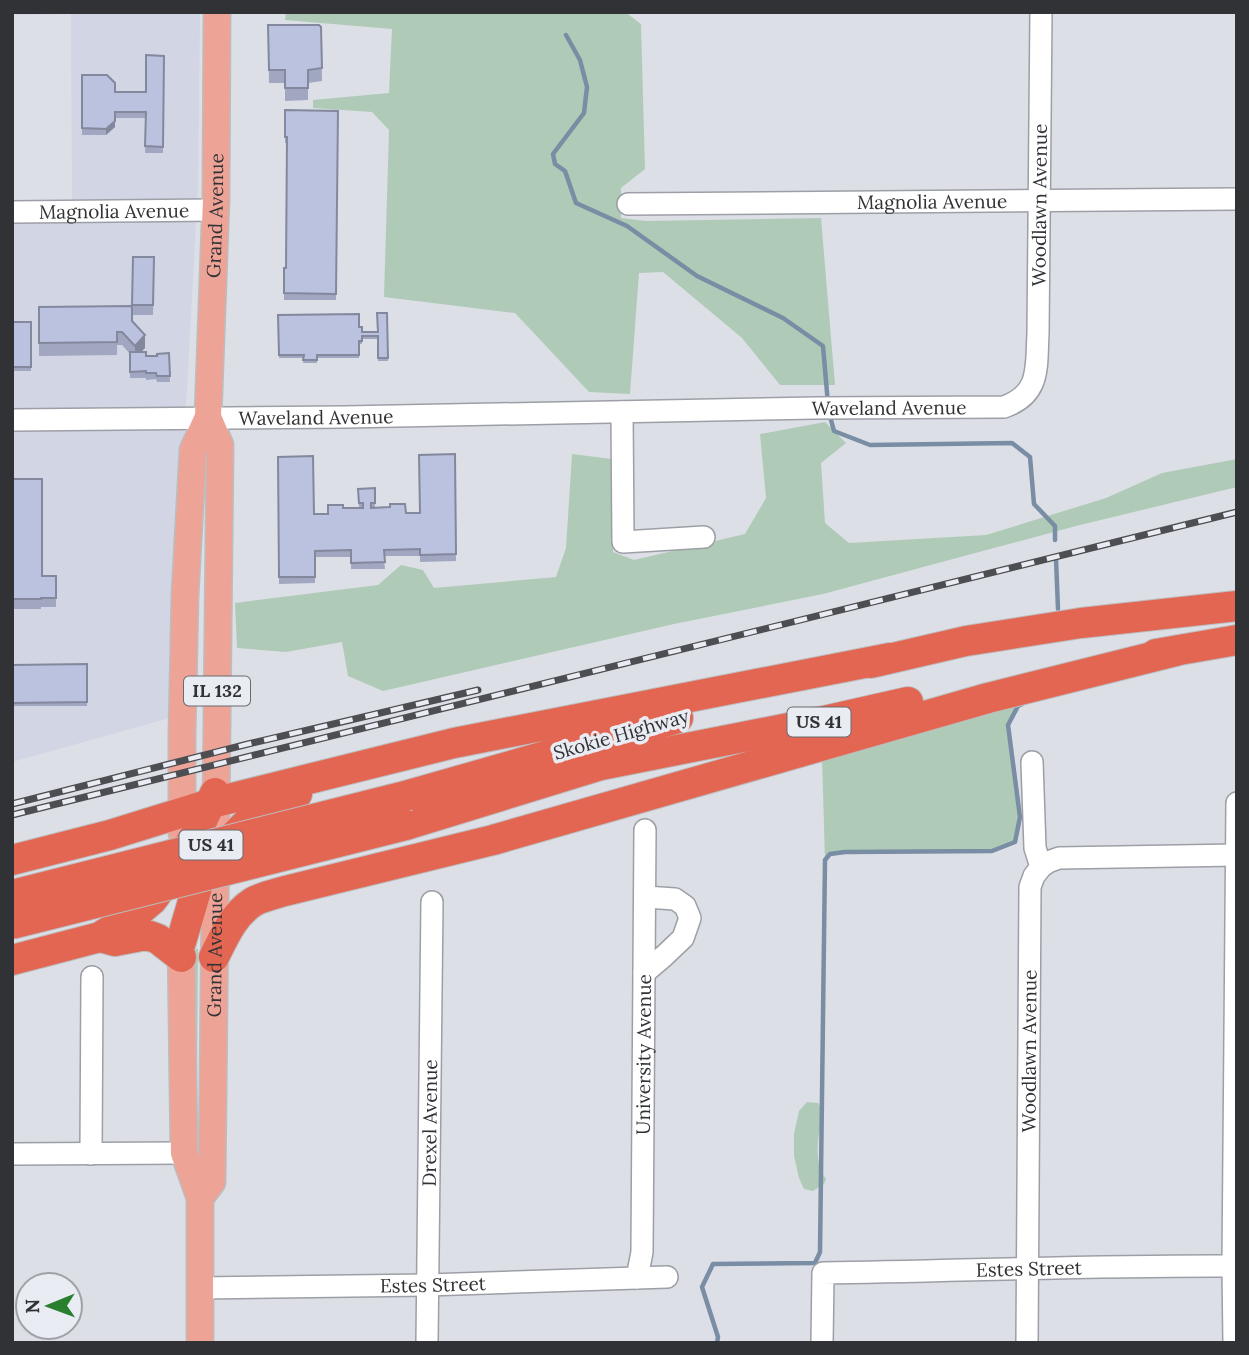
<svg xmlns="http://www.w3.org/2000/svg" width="1249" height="1355" font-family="Lora,serif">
  <rect width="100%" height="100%" fill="#dddfe7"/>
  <polygon fill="#d1d5e4" points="16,12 200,12 198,186 184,442 173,717 12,762 12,205 72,204 71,14 16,15"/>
  <g fill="#afcbb7">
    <polygon points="286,12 625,12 641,24 645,169 621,188 621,218 646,221 821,218 835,385 780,385 742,338 663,272 639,273 630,394 589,392 515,313 384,297 389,130 372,112 313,108 313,100 389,93 392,29 285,20"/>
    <polygon points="825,422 846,443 821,463 825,523 849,543 986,535 1106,498 1162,473 1237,459 1237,487 1076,526 823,594 674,624 383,691 348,676 342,642 286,652 237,648 235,603 378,585 401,565 423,570 434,588 556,577 566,548 572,454 612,459 613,552 634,560 745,534 766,498 760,434"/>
    <polygon points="1018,706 1008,725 1020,817 1015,842 992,851 845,852 830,854 825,860 822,758 961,716"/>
    <polygon points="196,949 198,949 197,1080 194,1080 192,975"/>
    <path d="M807,1102L818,1103L823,1112C819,1134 812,1159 826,1179L824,1184L813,1191L804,1189L799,1178L794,1156V1134L799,1111Z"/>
  </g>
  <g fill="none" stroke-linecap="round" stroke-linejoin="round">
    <g stroke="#798da4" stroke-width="4.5">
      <polyline points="566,35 580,60 587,87 584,113 553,154 555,164 565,171 576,203 627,226 697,276 783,318 823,346 828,404"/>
      <polyline points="831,420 834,431 870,445 1012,443 1030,457 1034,504 1055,526 1055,540"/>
      <polyline points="1056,559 1058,609"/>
      <polyline points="717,1343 718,1337 702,1287 713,1264 815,1263 820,1252 825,860 830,854 845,852 992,851 1015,842 1020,817 1008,725 1018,706 1022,704"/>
    </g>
    <defs>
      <g id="minor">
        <path id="s1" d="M628,204L1237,199"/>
        <path id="s2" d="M12,212L215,210"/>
        <polyline points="622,412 623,542 704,537"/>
        <path id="s3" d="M12,420L345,417L816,408L1004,407C1041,394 1036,367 1038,334L1041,12"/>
        <polyline points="1041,867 1048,862 1059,858 1237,855"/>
        <polyline points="644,973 664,956 683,938 690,918 685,906 675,899 645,897"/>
        <polyline points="12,1154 184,1153"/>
        <polyline points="91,1154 92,977"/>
        <path id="s4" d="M637,1278L642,1252L645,830"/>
        <path id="s5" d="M199,1288L428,1285L667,1277"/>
        <path id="s6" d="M427,1343L432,902"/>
        <path id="s7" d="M822,1343L823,1273C961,1271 1099,1265 1237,1266"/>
        <path id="s8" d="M1027,1343L1030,887L1034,876L1041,867L1035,848L1032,762"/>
        <polyline points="1234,1343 1233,1266 1237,803"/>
      </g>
      <g id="major">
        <path id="s9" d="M182,833V734L185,595L193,450L208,417L216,198L217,12"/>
        <polyline points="181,938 184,1153 200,1198 200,1343"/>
        <path id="s10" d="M200,1198L212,1182L220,445L208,417"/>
      </g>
      <g id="highway">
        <polyline points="1156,654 1237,640"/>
        <polyline points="871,663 966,641 1081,623 1237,606"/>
        <polyline points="409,795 678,718"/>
        <polyline points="406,825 601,765 824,721 908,702"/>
        <polyline points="12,860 110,835 216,802 454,743 890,658"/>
        <polyline points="101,937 115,941 141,936 150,936 158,939 181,957"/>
        <polyline points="181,942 198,884 209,861 248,822 274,805 297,794"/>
        <path d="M214,957C224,937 233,915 253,902C262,897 275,894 285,891L493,840L988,698L1176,651"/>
        <polyline points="12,960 100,937 133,916 152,900 166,881 195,836 215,793"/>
      </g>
    </defs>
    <use href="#minor" stroke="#9d9fa6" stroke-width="24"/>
    <use href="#major" stroke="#bdbdbe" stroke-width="29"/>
    <use href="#highway" stroke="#bdbdbe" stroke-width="32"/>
    <use href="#minor" stroke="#fff" stroke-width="21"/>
    <use href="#major" stroke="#eea397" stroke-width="26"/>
    <use href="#highway" stroke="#e36652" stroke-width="30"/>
    <defs>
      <g id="rail">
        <polyline points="12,804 248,744 478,690"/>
        <polyline points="12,815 1237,512"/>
      </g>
    </defs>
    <use href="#rail" stroke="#4d4e52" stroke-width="7"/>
    <use href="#rail" stroke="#eaecf4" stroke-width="4.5" stroke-dasharray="13" stroke-linecap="butt"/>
    <defs>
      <g id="highway-bridge">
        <polyline points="12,895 409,795"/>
        <polyline points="12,924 406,825"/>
      </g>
    </defs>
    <use href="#highway-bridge" stroke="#bdbdbe" stroke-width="32" stroke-linecap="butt"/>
    <use href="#highway-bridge" stroke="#e36652" stroke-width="30"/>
  </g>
  <g fill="#a1a7c0">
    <polygon points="268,25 321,27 322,81 308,83 308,100 285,101 285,83 269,83"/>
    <polygon points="164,56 163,153 145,153 146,118 115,118 115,127 106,135 82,135 82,75 115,92 146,92"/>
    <polygon points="285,110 338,111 336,300 284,300 284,268 286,268 287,143 285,143"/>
    <polygon points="133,257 154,257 153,315 132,315"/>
    <polygon points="39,307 132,321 145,348 141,352 146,356 157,356 169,353 170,382 157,382 156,379 146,380 146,378 130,378 130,354 122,345 117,345 117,355 39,356"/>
    <polygon points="387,313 388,361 378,361 378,339 362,339 362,344 359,344 359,358 317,358 317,363 303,363 304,358 279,358 278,315 359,327 362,332 378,332"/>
    <rect x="12" y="322" width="19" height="49"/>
    <polygon points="455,454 456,561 420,562 420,556 384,556 385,569 351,569 351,557 315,557 315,583 279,584 278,457 314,514 328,514 343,508 359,508 358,489 375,488 375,508 406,513 420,513"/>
    <polygon points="12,479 42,576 56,576 56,607 41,607 41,609 12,609"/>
    <polygon points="87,664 87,706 12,706 12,665"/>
  </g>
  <g fill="#83889c">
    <polygon points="115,121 115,127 106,135 106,129"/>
    <polygon points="145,335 145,348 135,358 135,346"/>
  </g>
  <g fill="#bbc2df" stroke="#83889c" stroke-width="2">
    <polygon points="268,25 319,25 321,27 322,68 308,70 308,88 285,88 285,70 269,70"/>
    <polygon points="146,55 164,56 163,147 145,146 146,112 115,112 115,121 106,129 82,128 82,75 107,75 115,83 115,92 146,92"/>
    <polygon points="285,110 338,111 336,294 284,293 284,268 286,268 287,137 285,137"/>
    <polygon points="133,257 154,257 153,305 132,305"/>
    <polygon points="132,306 132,321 145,335 135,346 122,332 117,332 117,342 39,343 39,307"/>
    <polygon points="377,313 387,313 388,358 378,358 378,336 362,336 362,341 359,341 359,355 317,355 317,360 303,360 304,355 279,355 278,315 359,314 359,327 362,327 362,332 378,332"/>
    <rect x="12" y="322" width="19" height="45"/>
    <polygon points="130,352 146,352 146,356 157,356 157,354 169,353 170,376 157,376 156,373 146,373 146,371 130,372"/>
    <polygon points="455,454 456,554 420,555 420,549 384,550 385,562 351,563 351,550 315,551 315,577 279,577 278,457 313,456 314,514 328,514 328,505 343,505 343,508 363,508 363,503 359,503 358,489 375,488 375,503 371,503 371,508 390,507 390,504 405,504 406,513 420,513 419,455"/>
    <polygon points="12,479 42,479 42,576 56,576 56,598 41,598 41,599 12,599"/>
    <polygon points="87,664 87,702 12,703 12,665"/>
  </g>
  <g text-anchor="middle" stroke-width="7" stroke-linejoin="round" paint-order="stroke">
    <g fill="#eaecf4" stroke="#686a6e" stroke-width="2">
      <rect x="184" y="676.5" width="66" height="29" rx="5"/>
      <rect x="787.5" y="707.5" width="63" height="29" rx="5"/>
      <rect x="179.5" y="830.5" width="63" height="29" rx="5"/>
    </g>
    <g font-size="18" font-weight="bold" fill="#313235">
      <text x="217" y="697">IL 132</text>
      <text x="819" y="728">US 41</text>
      <text x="211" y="851">US 41</text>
    </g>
    <g font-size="19" fill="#313235" stroke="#eaecf4">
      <text dy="7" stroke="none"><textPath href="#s1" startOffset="304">Magnolia Avenue</textPath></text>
      <text dy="7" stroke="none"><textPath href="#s3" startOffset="1209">Woodlawn Avenue</textPath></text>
      <text dy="7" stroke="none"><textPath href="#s2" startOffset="102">Magnolia Avenue</textPath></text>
      <text dy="7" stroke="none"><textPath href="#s9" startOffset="621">Grand Avenue</textPath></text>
      <text dy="7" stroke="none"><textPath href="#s3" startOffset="877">Waveland Avenue</textPath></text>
      <text dy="7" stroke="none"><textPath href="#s3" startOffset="304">Waveland Avenue</textPath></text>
      <text transform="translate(621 734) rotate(-16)" y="7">Skokie Highway</text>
      <text dy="7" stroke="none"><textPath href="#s10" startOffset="247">Grand Avenue</textPath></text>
      <text dy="7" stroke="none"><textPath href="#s8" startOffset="292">Woodlawn Avenue</textPath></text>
      <text dy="7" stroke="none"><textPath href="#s4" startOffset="224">University Avenue</textPath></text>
      <text dy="7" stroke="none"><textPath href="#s6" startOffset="220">Drexel Avenue</textPath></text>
      <text dy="7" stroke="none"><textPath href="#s7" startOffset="276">Estes Street</textPath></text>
      <text dy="7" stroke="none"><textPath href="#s5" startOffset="234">Estes Street</textPath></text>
    </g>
  </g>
  <rect width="1249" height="1355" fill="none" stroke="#313235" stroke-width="28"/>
  <g transform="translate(49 1306) rotate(269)"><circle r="33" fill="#eaecf4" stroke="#a0a2a8" stroke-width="2"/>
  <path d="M0-5L12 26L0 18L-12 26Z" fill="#287f2d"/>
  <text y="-10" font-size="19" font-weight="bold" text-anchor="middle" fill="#313235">N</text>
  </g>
</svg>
